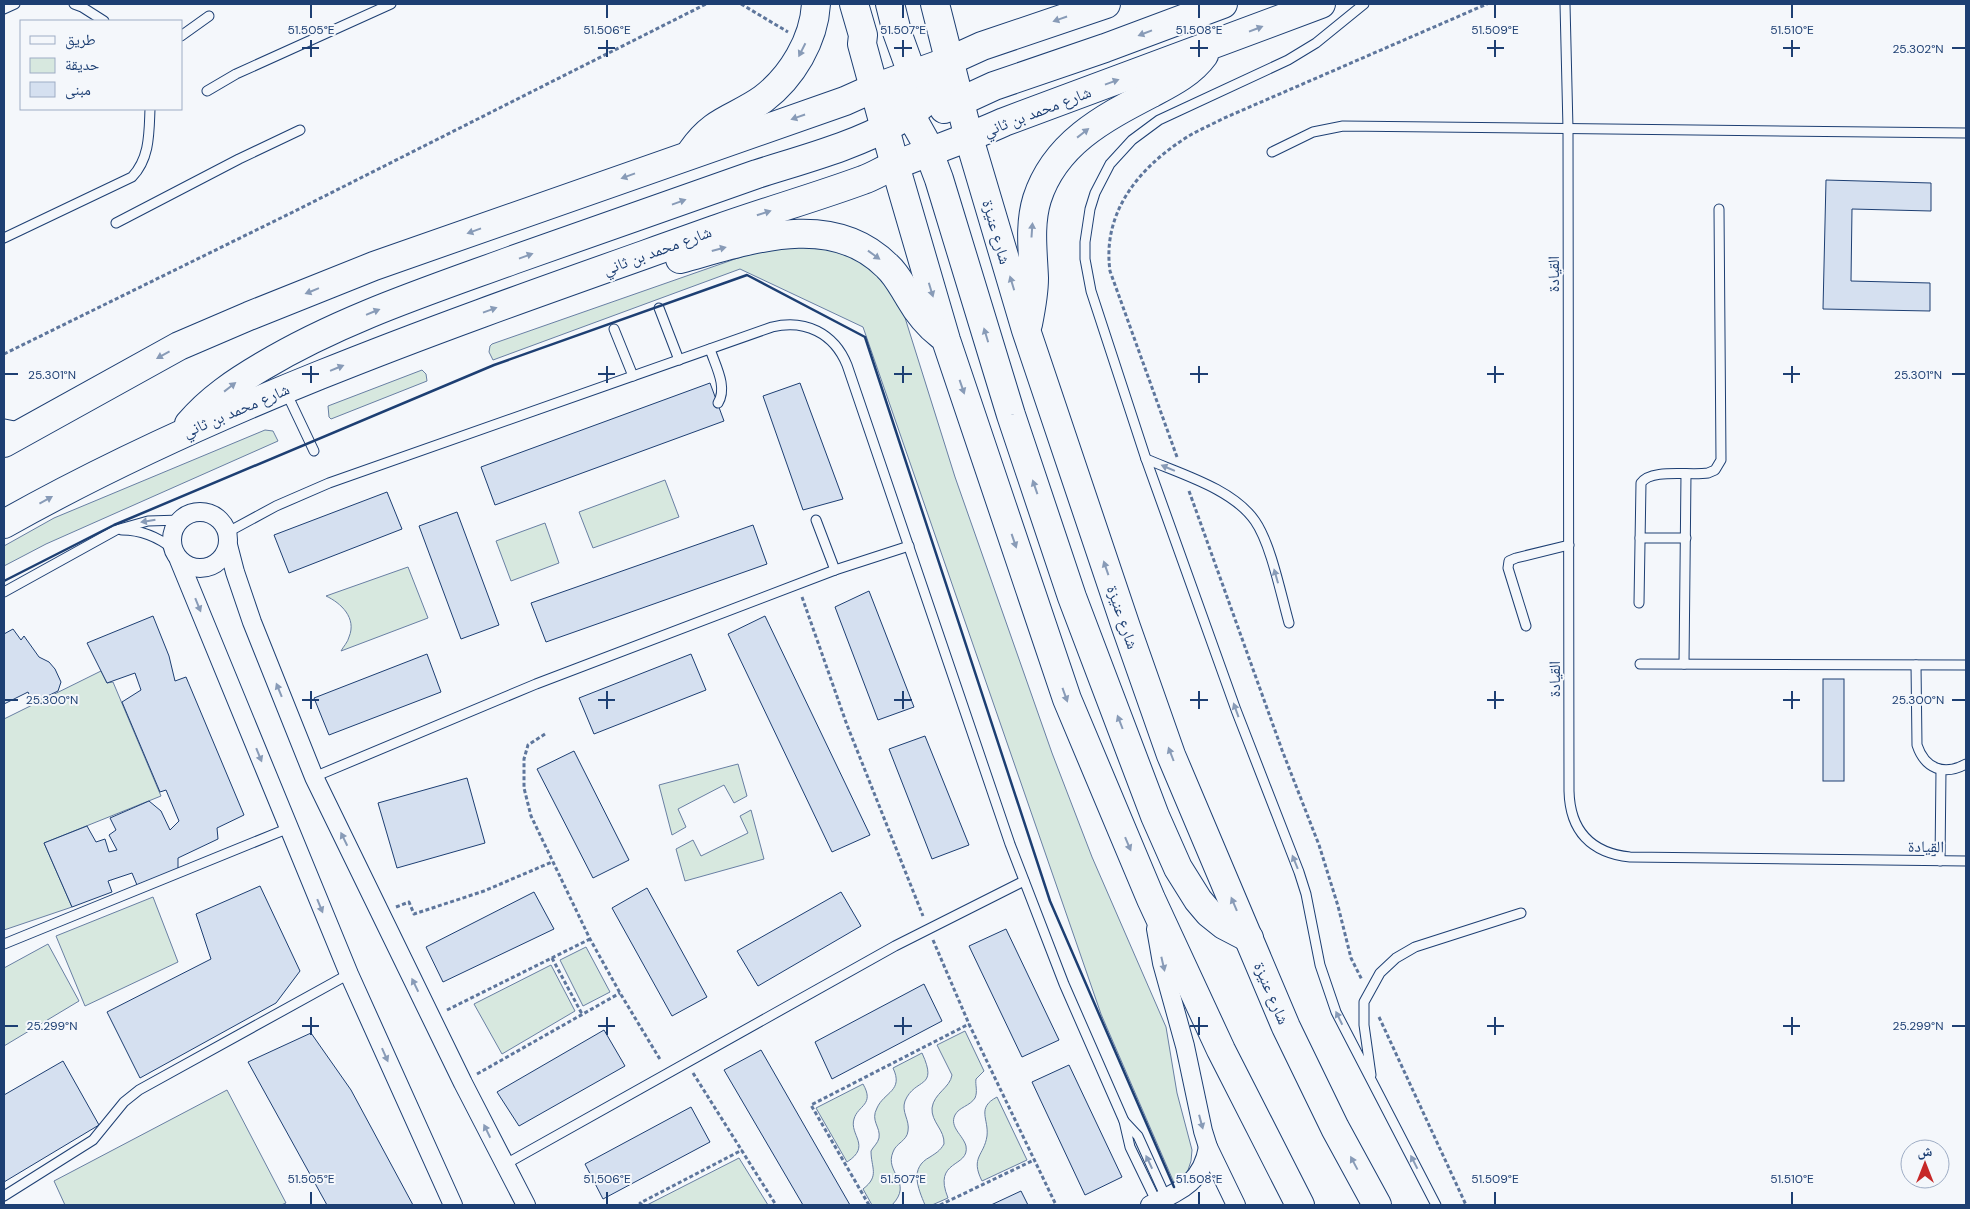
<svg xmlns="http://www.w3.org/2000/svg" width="1970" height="1209" font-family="'DM Sans','Noto Naskh Arabic',sans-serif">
  <rect width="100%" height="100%" fill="#f4f7fb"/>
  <g fill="#d7e8df" stroke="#687fa3">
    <polygon points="824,245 870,265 901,305 955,477 1052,753 1092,857 1166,1027 1177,1093 1192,1150 1191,1161 1187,1173 1175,1185 1101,1014 863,327 740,269 493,360 489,352 490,346 492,344 755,252 779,246"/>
    <polygon points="422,370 426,374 427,381 331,419 329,417 328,406"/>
    <polygon points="265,430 273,431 278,441 46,544 4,566 4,546 54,518"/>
    <polygon points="665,480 679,517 593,548 579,512"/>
    <polygon points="545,523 559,563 511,581 496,541"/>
    <path d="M408,567L428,618L341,651C343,647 348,642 349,637C357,618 341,603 326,596Z"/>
    <polygon points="101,671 107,683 113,682 161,796 44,843 72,907 4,930 4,719"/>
    <polygon points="738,764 747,796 734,803 724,785 678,809 686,827 672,835 659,785"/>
    <polygon points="751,810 764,859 685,881 676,849 693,840 701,856 748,833 740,816"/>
    <polygon points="153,897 178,962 85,1006 56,936"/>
    <polygon points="48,944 79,1001 4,1046 4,968"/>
    <polygon points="586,947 610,992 583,1006 560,960"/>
    <polygon points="551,965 575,1011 502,1054 474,1004"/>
    <path d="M965,1031L984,1071L976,1079C975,1085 978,1091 975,1098C970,1106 959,1107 955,1115C949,1127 963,1135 966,1146C970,1168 932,1159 948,1198L932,1205H925C918,1188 909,1168 930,1157C936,1153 940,1151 944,1144C945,1130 931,1122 932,1108C934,1093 950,1088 952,1075L937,1045Z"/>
    <path d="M922,1053C939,1090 915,1077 905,1101C901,1112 910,1120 908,1131C907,1141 896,1143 893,1152C884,1173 914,1182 892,1205H872L863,1189C880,1176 871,1168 871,1151C873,1147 878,1143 879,1138C881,1127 870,1121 877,1108C884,1092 904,1091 893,1068Z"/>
    <path d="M863,1084C875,1105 858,1105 854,1119C849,1135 872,1146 847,1162L816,1108Z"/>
    <polygon points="227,1090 286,1203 281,1205 65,1205 54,1181"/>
    <path d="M997,1097L1027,1160L982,1181C970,1157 984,1156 987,1136C989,1119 976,1108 997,1097Z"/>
    <polygon points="739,1158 768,1205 647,1205"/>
  </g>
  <g fill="#d5e0f0" stroke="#1d3f73">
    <polygon points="1826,180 1931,183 1931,211 1852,209 1851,281 1930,283 1930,311 1823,309"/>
    <polygon points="710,383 724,421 495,505 481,467"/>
    <polygon points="800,383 843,499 803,510 763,396"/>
    <polygon points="387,492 402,529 289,573 274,535"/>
    <polygon points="457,512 499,625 461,639 419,526"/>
    <polygon points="753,525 767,564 546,642 531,603"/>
    <polygon points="869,591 914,707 878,720 835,607"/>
    <polygon points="153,616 169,656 175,681 186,677 244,815 217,828 218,839 178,858 178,869 137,885 132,873 108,881 112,892 72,907 44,843 87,826 96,842 105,839 109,852 117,850 109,835 116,830 110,818 149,801 161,811 170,830 179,821 166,790 160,792 122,702 141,690 135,673 107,683 87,643"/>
    <polygon points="765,616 870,835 832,852 728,634"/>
    <polygon points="13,629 21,640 24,636 39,657 49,662 55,669 61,682 58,691 33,703 28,692 4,704 4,634"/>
    <polygon points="427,654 441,692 329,735 314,698"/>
    <polygon points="691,654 706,690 594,734 579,698"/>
    <rect x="1823" y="679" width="21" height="102"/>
    <polygon points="925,736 969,845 932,859 889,749"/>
    <polygon points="574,751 629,860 593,878 537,769"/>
    <polygon points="467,778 485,843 397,868 378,803"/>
    <polygon points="260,886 300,971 276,1003 140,1078 107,1012 211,959 196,914"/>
    <polygon points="647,888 707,997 672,1016 612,908"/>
    <polygon points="534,892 554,929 443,982 426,947"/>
    <polygon points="841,892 861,926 758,986 737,951"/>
    <polygon points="1006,929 1059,1040 1022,1057 969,946"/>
    <polygon points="924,984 942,1021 832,1079 815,1042"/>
    <polygon points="604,1030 625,1066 519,1126 497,1092"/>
    <polygon points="311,1033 351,1090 413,1205 327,1205 248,1062"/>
    <polygon points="761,1050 850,1205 803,1205 724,1070"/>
    <polygon points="63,1061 99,1125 4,1182 4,1095"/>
    <polygon points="1069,1065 1122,1177 1085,1195 1032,1082"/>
    <polygon points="691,1107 710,1142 603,1199 585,1164"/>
    <polygon points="1021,1191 1028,1205 991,1205"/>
  </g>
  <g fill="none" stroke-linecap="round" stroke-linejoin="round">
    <defs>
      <g id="lane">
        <polyline points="74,4 82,7 104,21"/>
        <polyline points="1364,4 1316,43 1288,60 1159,120 1132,140 1110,164 1095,193 1090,209 1085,242 1085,259 1091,291 1146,459 1236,710 1299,872 1306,894 1320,965 1336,1012 1436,1205"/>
        <path d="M1565,4L1568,129L1569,791C1570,831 1591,853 1630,857L1966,861"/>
        <polyline points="4,9 15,4"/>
        <polyline points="181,36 209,16"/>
        <polyline points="207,91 236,74 391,4"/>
        <polyline points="1272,152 1313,132 1343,126 1966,133"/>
        <polyline points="116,223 239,159 300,130"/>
        <path d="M4,238L132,177C150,158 149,133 150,109"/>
        <polyline points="659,308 679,360"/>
        <polyline points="614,329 633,376"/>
        <path d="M710,349C715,365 728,387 718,403"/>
        <polyline points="286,392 314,451"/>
        <polyline points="4,424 19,427"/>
        <path d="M1146,459C1181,474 1233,489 1255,521C1271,544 1281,595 1289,623"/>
        <polyline points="816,520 835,570"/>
        <path d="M122,530C141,530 158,537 173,549"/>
        <path d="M228,532L276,506L329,483L772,327C805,319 834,333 847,365L1010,844L1064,984L1124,1121L1130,1147L1158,1205"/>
        <polyline points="1640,538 1686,538"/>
        <polyline points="4,592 116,530 148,521 181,520"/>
        <path d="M1639,603L1641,483C1651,468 1690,476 1708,473L1715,470L1721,460L1719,209"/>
        <polyline points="1526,626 1508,568 1509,561 1516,558 1569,545"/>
        <polyline points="1640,664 1966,665"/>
        <polyline points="1684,664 1686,474"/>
        <path d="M1916,665L1917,745C1925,769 1944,776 1966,764"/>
        <polyline points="314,777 536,684 835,570 909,546"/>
        <polyline points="1940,861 1941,770"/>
        <polyline points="4,944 289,828"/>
        <polyline points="1371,1075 1364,1025 1364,1002 1380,973 1396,958 1415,947 1521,913"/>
        <polyline points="1124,1121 1138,1136 1167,1200"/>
        <polyline points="504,1165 895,946 1024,881"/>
        <polyline points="4,1196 93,1140 124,1102 139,1090 349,974"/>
      </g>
      <g id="street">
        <circle cx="200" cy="540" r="28"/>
        <polyline points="228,545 235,572 252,622 314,777 463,1083 526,1205"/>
        <polyline points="179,560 349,974 453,1205"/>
        <polyline points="1156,929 1162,963 1185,1046 1203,1131 1208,1147 1236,1205"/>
        <path d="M1150,1205C1180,1191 1202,1183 1208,1147"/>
      </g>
      <g id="primary">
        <polyline points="854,4 863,35 862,44 895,165 946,340 1067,699 1151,899 1221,1050 1300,1205"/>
        <polyline points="890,4 897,32 919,93"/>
        <polyline points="935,4 969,138 1026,330 1126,627 1171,755 1286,1027 1335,1128 1377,1205"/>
        <polyline points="874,88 895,97 910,114 924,139 939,179 1011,415 1072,597 1155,816 1178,868 1198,900 1209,913 1224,925 1249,938"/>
        <polyline points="944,109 994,86 1105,48 1223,4"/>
        <path d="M692,151C714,119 735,119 763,99C792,77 814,40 816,4"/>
        <path d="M680,259C747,241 830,209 887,266C897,275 902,286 909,297C917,311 928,325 941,335"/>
        <path d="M1028,324C1031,309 1034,294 1034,278C1033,252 1029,225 1037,199C1055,143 1104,118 1152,93C1171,83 1191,73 1204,55"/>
        <path d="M189,424C210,399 236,382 263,366C342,319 428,291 513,260C594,232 676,202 757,174C804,159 855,146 898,121C922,108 944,89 949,61"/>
        <polyline points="4,443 179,346 249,316 374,266 845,101 874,88 949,61 982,46 1106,4"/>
        <path d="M4,524C228,398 473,316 714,230C764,212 814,198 863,180C875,176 886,168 898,164C933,150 969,138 1004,122L1321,4"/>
      </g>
    </defs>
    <use href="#lane" stroke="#1d3f73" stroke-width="11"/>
    <use href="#street" stroke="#1d3f73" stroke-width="20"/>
    <use href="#primary" stroke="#1d3f73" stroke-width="30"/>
    <g stroke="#5e769c" stroke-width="3" stroke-dasharray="4 2.5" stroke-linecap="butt">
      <polyline points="741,4 788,32"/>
      <polyline points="4,354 295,211 706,4"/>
      <path d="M1177,457L1110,271C1102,213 1138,169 1184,139C1196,131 1209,126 1222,119L1487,4"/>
      <polyline points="1189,491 1282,750 1319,845 1338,906 1351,958 1362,980"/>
      <polyline points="802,597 847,725 923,916"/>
      <polyline points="545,734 528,745 524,759 524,788 531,816 590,939 620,993 661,1061"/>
      <polyline points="396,907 409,902 414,914 484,891 552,862"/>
      <polyline points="933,940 969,1024 1056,1205"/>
      <polyline points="552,958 582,1014"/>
      <polyline points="447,1010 590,939"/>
      <polyline points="1379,1017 1466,1205"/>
      <polyline points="693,1073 776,1205"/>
      <polyline points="477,1074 620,993"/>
      <polyline points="642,1205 640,1203 742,1150"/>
      <polyline points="869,1205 811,1105 969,1024"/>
      <polyline points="940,1205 1034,1160"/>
    </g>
    <use href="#lane" stroke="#f4f7fb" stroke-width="9"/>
    <use href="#street" stroke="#f4f7fb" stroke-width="18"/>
    <use href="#primary" stroke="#f4f7fb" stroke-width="28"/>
    <polyline stroke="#1d3f73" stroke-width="2.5" points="4,581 114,525 494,365 747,275 865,337 1050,901 1174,1187"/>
  </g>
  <defs><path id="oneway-solid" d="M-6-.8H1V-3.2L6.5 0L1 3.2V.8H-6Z" transform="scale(1.25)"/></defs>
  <g fill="#889bb7">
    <use href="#oneway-solid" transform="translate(1060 19) rotate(161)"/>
    <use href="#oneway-solid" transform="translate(1256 29) rotate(-21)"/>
    <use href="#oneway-solid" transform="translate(1145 33) rotate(159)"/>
    <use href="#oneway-solid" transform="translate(802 50) rotate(117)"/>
    <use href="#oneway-solid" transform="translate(1112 82) rotate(-20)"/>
    <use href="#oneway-solid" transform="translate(798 117) rotate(161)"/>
    <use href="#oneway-solid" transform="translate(1083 133) rotate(-38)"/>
    <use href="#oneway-solid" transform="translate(628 176) rotate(160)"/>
    <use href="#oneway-solid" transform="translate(679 202) rotate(-20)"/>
    <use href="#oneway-solid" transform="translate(764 213) rotate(-18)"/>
    <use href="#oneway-solid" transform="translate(1032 230) rotate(-86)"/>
    <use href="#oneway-solid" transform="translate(474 231) rotate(160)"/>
    <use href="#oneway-solid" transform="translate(719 249) rotate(-15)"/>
    <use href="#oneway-solid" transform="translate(874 255) rotate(36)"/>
    <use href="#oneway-solid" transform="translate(526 256) rotate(-20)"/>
    <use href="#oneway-solid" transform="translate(1012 283) rotate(-107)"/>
    <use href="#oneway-solid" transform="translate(931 290) rotate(73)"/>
    <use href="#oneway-solid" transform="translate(312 291) rotate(158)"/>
    <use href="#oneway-solid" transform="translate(490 310) rotate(-20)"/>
    <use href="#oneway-solid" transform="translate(373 312) rotate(-22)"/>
    <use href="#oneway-solid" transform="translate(986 335) rotate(-107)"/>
    <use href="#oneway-solid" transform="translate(163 355) rotate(151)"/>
    <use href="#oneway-solid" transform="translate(337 368) rotate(-22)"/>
    <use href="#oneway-solid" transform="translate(230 387) rotate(-38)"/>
    <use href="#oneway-solid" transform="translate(962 387) rotate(71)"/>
    <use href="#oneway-solid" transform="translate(1168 468) rotate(-157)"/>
    <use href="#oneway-solid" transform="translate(1035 487) rotate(-109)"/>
    <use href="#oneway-solid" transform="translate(46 500) rotate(-29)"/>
    <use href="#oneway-solid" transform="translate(148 521) rotate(171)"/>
    <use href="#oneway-solid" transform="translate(1014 541) rotate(71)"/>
    <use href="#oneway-solid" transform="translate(1106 568) rotate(-109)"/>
    <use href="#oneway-solid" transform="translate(1276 576) rotate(-106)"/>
    <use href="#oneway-solid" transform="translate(198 605) rotate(68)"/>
    <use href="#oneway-solid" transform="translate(279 690) rotate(-112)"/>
    <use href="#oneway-solid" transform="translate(1065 695) rotate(70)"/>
    <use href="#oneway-solid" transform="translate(1236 710) rotate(-110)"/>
    <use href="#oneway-solid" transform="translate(1120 722) rotate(-111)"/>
    <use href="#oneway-solid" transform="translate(1171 754) rotate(-111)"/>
    <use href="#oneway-solid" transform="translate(259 755) rotate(68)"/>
    <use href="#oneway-solid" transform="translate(344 839) rotate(-116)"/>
    <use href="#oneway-solid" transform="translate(1128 844) rotate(67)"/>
    <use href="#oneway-solid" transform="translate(1295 862) rotate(-112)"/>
    <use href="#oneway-solid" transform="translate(1234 904) rotate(-113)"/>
    <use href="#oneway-solid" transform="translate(320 906) rotate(68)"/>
    <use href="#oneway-solid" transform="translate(1163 964) rotate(77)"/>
    <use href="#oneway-solid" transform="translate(415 985) rotate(-116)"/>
    <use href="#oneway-solid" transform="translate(1339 1018) rotate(-116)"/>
    <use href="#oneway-solid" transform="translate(385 1055) rotate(66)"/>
    <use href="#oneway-solid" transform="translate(1201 1122) rotate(75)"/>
    <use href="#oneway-solid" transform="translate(487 1131) rotate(-116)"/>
    <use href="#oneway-solid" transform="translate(1149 1162) rotate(-115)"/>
    <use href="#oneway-solid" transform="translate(1414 1162) rotate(-117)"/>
    <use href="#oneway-solid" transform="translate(1354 1163) rotate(-118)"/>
  </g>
  <path fill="none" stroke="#1d3f73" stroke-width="2" d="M311,5V18M607,5V18M903,5V18M1199,5V18M1495,5V18M1792,5V18M311,40V57M607,40V57M903,40V57M1199,40V57M1495,40V57M1792,40V57M302,48H319M598,48H615M894,48H912M1190,48H1208M1487,48H1504M1783,48H1800M1952,48H1965M311,366V383M607,366V383M903,366V383M1199,366V383M1495,366V383M1792,366V383M5,374H18M302,374H319M598,374H615M894,374H912M1190,374H1208M1487,374H1504M1783,374H1800M1952,374H1965M311,691V709M607,691V709M903,691V709M1199,691V709M1495,691V709M1792,691V709M5,700H18M302,700H319M598,700H615M894,700H912M1190,700H1208M1487,700H1504M1783,700H1800M1952,700H1965M311,1017V1035M607,1017V1035M903,1017V1035M1199,1017V1035M1495,1017V1035M1792,1017V1035M5,1026H18M302,1026H319M598,1026H615M894,1026H912M1190,1026H1208M1487,1026H1504M1783,1026H1800M1952,1026H1965M311,1192V1204M607,1192V1204M903,1192V1204M1199,1192V1204M1495,1192V1204M1792,1192V1204"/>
  <g text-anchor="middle" stroke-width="4" stroke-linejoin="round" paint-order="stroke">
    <g font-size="16" fill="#1d3f73" stroke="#f4f7fb">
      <text transform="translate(1037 111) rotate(-21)" y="6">شارع محمد بن ثاني</text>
      <text transform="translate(997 232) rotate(74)" y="6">شارع عنيزة</text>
      <text transform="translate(657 250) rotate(-20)" y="6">شارع محمد بن ثاني</text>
      <text transform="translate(1553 274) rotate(-90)" y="6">القيادة</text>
      <text transform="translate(236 410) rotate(-23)" y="6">شارع محمد بن ثاني</text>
      <text transform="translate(1123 617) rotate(71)" y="6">شارع عنيزة</text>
      <text transform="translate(1554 679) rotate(-90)" y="6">القيادة</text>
      <text transform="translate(1926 846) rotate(1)" y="6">القيادة</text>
      <text transform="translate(1272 993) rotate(67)" y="6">شارع عنيزة</text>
    </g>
  </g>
  <g font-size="12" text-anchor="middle" fill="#1d3f73" stroke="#f4f7fb" stroke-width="4" stroke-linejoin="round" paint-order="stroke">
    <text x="311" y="34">51.505°E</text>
    <text x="607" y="34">51.506°E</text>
    <text x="903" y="34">51.507°E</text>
    <text x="1199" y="34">51.508°E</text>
    <text x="1495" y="34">51.509°E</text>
    <text x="1792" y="34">51.510°E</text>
    <text x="1918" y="53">25.302°N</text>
    <text x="52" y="379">25.301°N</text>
    <text x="1918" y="379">25.301°N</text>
    <text x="52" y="704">25.300°N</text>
    <text x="1918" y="704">25.300°N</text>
    <text x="52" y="1030">25.299°N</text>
    <text x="1918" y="1030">25.299°N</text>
    <text x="311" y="1183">51.505°E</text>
    <text x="607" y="1183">51.506°E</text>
    <text x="903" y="1183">51.507°E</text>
    <text x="1199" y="1183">51.508°E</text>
    <text x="1495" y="1183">51.509°E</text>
    <text x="1792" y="1183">51.510°E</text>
  </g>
  <rect width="1970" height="1209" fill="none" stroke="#1d3f73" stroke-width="10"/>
  <rect x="20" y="20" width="162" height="90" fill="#f4f7fb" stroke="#9eadc5"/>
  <rect x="30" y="36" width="25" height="8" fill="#f4f7fb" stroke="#9eadc5"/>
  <text x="65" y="45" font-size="15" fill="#1d3f73">طريق</text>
  <rect x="30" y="58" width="25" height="15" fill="#d7e8df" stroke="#9eadc5"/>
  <text x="65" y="70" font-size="15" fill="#1d3f73">حديقة</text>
  <rect x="30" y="82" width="25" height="15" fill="#d5e0f0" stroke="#9eadc5"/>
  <text x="65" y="95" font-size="15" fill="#1d3f73">مبنى</text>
  <g transform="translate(1925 1164)"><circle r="24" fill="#f4f7fb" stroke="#9eadc5"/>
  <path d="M0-4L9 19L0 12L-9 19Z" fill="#c62828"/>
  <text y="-8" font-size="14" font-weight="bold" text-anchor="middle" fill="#1d3f73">ش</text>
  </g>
</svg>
